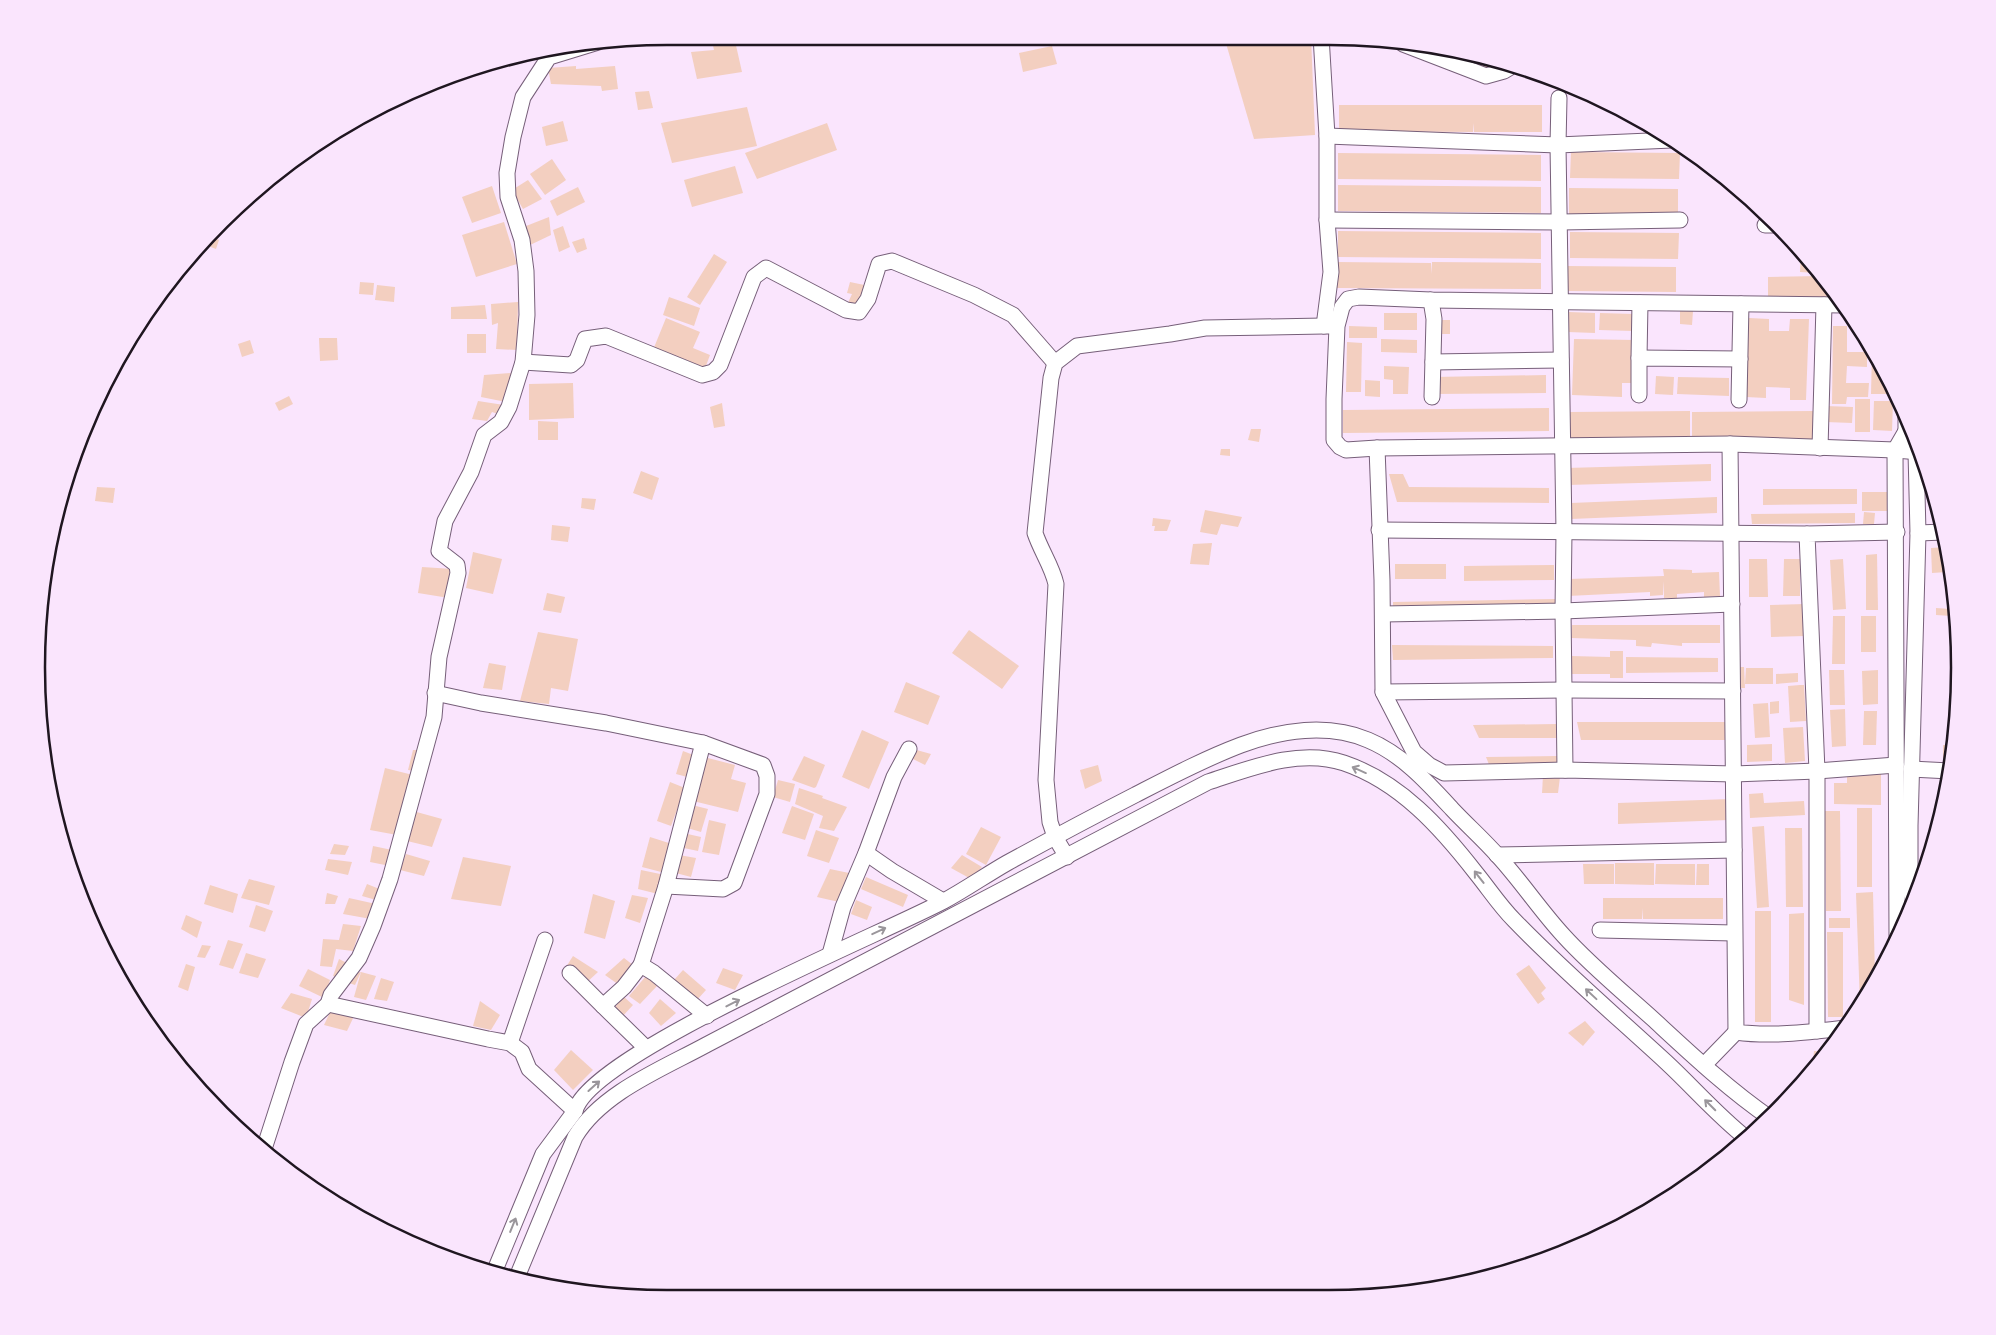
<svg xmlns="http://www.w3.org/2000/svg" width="1996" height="1335" font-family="'Exo 2',sans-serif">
  <rect width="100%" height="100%" fill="#fae5fd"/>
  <g fill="#f3cfc0">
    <polygon points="1311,36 1315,135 1254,139 1225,40"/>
    <polygon points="712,41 735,41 742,72 697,79 691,52 714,50"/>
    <polygon points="1052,46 1057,64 1023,72 1019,53"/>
    <polygon points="1429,46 1451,48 1494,63 1492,70"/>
    <polygon points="576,66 576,69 615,66 618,89 602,91 601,86 551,84 548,68"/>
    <polygon points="649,91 653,108 638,110 635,92"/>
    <polygon points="1339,105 1542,105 1542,132 1474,132 1474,123 1473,132 1339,131"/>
    <polygon points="747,107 757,146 672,163 661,123"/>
    <polygon points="563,121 568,141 546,146 542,127"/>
    <polygon points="827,123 837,150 757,179 745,153"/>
    <polygon points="1571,152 1680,153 1679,179 1570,178"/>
    <polygon points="1338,153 1541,155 1541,181 1338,179"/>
    <polygon points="552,159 566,180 545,195 530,174"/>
    <polygon points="735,166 743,193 692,207 684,180"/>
    <polygon points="528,180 542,199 523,209 512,190"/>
    <polygon points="1338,185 1541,187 1541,213 1338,211"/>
    <polygon points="492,186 501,213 472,223 462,197"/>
    <polygon points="578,187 585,202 557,216 550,201"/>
    <polygon points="1569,188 1678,189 1678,215 1569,214"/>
    <polygon points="549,217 551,235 528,246 521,228"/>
    <polygon points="504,222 517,264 476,277 462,235"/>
    <polygon points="563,226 570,247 559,252 553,230"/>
    <polygon points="1338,231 1541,233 1541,259 1338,257"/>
    <polygon points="1570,232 1679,233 1678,259 1570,258"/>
    <polygon points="211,236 219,240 216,249 203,244"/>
    <polygon points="584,238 587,249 577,253 572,242"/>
    <polygon points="1801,253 1817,273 1800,272"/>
    <polygon points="714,254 727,262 700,305 687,297"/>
    <polygon points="1337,262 1431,263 1432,274 1432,262 1541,263 1541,289 1337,288"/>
    <polygon points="1567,266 1676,267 1676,292 1567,291"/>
    <polygon points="1820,276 1834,293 1834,299 1768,301 1768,277"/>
    <polygon points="360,282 374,283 373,295 359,294"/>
    <polygon points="850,282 869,286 859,310 846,307 852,294 847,293"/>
    <polygon points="377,285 395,287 394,302 375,300"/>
    <polygon points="669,297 700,308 694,326 663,315"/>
    <polygon points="518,302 517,350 496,349 498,323 492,325 491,304"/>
    <polygon points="485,305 487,319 451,319 451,307"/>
    <polygon points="1680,311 1693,311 1692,325 1680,324"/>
    <polygon points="1569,312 1595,313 1595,333 1568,332"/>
    <rect x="1384" y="313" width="33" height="17"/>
    <polygon points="1600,313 1634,314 1633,331 1599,330"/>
    <polygon points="666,318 700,332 693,348 710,355 704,371 653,350"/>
    <polygon points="1749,318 1769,319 1769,331 1789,331 1790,319 1809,319 1806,400 1790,400 1790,388 1766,387 1766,398 1746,397"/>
    <rect x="1438" y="320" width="12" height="14"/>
    <polygon points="1349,326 1377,327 1377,338 1349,338"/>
    <polygon points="1833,326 1847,326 1847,352 1867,352 1867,367 1847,366 1846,383 1869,383 1868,397 1847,397 1846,404 1832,404"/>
    <rect x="467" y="334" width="19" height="19"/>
    <polygon points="319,338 337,338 338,360 320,361"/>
    <polygon points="1381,339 1417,340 1417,353 1381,352"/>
    <polygon points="1574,339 1636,340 1634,383 1622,383 1622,397 1572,395"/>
    <polygon points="250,340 254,353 242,357 238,344"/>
    <polygon points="1347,342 1362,343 1361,392 1346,392"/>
    <polygon points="1872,352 1888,381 1887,394 1871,394"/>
    <polygon points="1384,366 1409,367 1408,394 1393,394 1393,380 1384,379"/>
    <polygon points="511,373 506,402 481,397 484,375"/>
    <polygon points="1546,375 1546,393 1434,394 1434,377"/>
    <polygon points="1656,376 1674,377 1673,395 1655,394"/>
    <polygon points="1678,377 1729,378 1729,396 1677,394"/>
    <polygon points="1365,380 1380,381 1380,397 1365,396"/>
    <polygon points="573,383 574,418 529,420 529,384"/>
    <polygon points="289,396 293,404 279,411 275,403"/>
    <rect x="1855" y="399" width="15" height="33"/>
    <polygon points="478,401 504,405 501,415 492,412 487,421 472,419"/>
    <polygon points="1874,401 1893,401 1892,431 1873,430"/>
    <polygon points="722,403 725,426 714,428 710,407"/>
    <polygon points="1826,406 1853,407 1852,423 1826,422"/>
    <polygon points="1549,408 1549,431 1343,433 1343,410"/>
    <polygon points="1690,411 1690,439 1569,440 1569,412"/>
    <polygon points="1813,411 1813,439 1692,439 1692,412"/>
    <polygon points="538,421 558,422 558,440 538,440"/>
    <polygon points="1251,429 1261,429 1259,442 1248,440"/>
    <polygon points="1221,449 1230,449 1230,456 1220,455"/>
    <polygon points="1711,464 1711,481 1567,485 1566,468"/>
    <polygon points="641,471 659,478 652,500 633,493"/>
    <polygon points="1389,474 1403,474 1409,487 1549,488 1549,503 1397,502"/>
    <polygon points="97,487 115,488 113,503 95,501"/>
    <polygon points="1763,489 1857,489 1857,504 1763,505"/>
    <rect x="1862" y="492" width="25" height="19"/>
    <polygon points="1717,497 1717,513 1571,519 1571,503"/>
    <polygon points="582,498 596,499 594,510 581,508"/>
    <polygon points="1205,510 1242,517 1238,527 1221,524 1217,535 1200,532"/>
    <polygon points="1935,511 1937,511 1943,528 1935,528"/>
    <polygon points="1864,512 1875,513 1874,524 1863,524"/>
    <polygon points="1855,513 1855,523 1752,524 1751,514"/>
    <polygon points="1153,518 1171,520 1167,531 1154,531 1155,526 1152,526"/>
    <polygon points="552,525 570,527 568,542 551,540"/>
    <polygon points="1212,543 1209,565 1190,564 1193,544"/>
    <polygon points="1946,547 1947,572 1932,573 1931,548"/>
    <polygon points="473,552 502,559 493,594 466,588"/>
    <polygon points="1877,554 1878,610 1866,610 1866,555"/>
    <polygon points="1749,559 1767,559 1768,597 1749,597"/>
    <polygon points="1784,559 1800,559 1800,596 1783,596"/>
    <polygon points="1843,559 1846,609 1833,610 1830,560"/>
    <rect x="1395" y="564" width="51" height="15"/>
    <polygon points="1554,565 1554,580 1464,581 1464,566"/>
    <polygon points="422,567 453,569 449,598 418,593"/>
    <polygon points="1663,569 1692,570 1692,573 1719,572 1720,596 1704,597 1704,592 1677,594 1677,598 1664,598 1664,581 1663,595 1650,596 1650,592 1568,596 1568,579 1664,576"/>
    <polygon points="547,593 565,597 561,613 543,610"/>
    <polygon points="1555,599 1555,606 1393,610 1393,602"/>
    <polygon points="1805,604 1805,636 1771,637 1770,605"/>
    <polygon points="1936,608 1951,609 1951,616 1936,615"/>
    <polygon points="1833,616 1845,616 1845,664 1832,664"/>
    <rect x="1861" y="616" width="15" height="36"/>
    <polygon points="1572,625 1720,625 1720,643 1682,643 1682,646 1652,643 1651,647 1636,646 1636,640 1571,638"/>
    <polygon points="969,630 1019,666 1002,689 952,653"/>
    <polygon points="538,632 578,639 568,691 551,688 549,704 520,701"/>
    <polygon points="1392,645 1553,646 1553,658 1393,660"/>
    <polygon points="1610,651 1623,651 1623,678 1610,678 1610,674 1571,674 1571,656 1610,657"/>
    <polygon points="1626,657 1718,658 1718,672 1626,673"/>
    <polygon points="489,663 506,666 502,690 483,688"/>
    <polygon points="1735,667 1744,667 1745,688 1735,688"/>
    <polygon points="1746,668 1773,668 1773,684 1745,684"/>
    <polygon points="1829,670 1844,670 1845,705 1830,705"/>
    <polygon points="1878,670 1878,704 1863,705 1862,671"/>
    <polygon points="1798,673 1798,682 1776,684 1776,674"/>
    <polygon points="906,682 940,696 928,725 894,712"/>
    <polygon points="1800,685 1804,685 1806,721 1790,722 1788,686"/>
    <polygon points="1779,701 1779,713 1770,714 1770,702"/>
    <polygon points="1768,703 1770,737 1755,738 1753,704"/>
    <polygon points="1845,709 1846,746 1832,747 1830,710"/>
    <polygon points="1864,711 1877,711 1876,745 1863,745"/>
    <polygon points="1577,722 1725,722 1725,740 1581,740"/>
    <polygon points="1557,724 1557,738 1479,738 1473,725"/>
    <polygon points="1803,727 1805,761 1785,763 1783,728"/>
    <polygon points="862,730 889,742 869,789 842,777"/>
    <polygon points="1772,744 1772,761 1747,762 1747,745"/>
    <polygon points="1943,745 1952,745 1951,760 1943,760"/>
    <polygon points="913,749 931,754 925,765 909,757"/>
    <polygon points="413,750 421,750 415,771 408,770"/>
    <polygon points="683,751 696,756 691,778 676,774"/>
    <polygon points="804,756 825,765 816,787 814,788 792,780"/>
    <polygon points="1558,756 1558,766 1490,767 1486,757"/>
    <polygon points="704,757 735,765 731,779 746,783 738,812 693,801"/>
    <polygon points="1098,765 1102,781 1085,789 1080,770"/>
    <polygon points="385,768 413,775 397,835 370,830"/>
    <polygon points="1847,773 1881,773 1881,805 1834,804 1834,783 1847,783"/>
    <polygon points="1543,776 1560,777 1558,793 1542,793"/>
    <polygon points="778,780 795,784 790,802 773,797"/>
    <polygon points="670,782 685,788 671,826 657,821"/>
    <polygon points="799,788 823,796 822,798 847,807 834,831 819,828 823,816 795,804"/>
    <polygon points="1763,793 1764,803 1804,801 1805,815 1750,818 1749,794"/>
    <polygon points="1729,799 1729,820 1618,824 1618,803"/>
    <polygon points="692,805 708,809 701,832 684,827"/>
    <polygon points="792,806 814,814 805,840 782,833"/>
    <rect x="1857" y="808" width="15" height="79"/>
    <polygon points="413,811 442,819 432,847 403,840"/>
    <polygon points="1825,811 1840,811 1841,911 1826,911"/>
    <polygon points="1940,816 1936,828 1935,828 1934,817"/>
    <polygon points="709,820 726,824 719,855 702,852"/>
    <polygon points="1764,826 1769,907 1757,908 1752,827"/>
    <polygon points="981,827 1001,837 986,865 966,854"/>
    <polygon points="1785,828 1802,828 1803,907 1786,907"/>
    <polygon points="816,830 839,838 829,863 807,856"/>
    <polygon points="683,833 701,837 698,851 679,847"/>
    <polygon points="650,837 672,844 665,873 642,867"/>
    <polygon points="334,844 349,846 345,855 330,854"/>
    <polygon points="373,846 392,850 390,866 370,862"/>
    <polygon points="406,854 430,861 424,876 400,870"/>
    <polygon points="679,855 696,858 691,877 672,872"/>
    <polygon points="962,855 982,867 971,879 951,868"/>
    <polygon points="463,857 511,866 501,906 451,899"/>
    <polygon points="328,859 352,862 348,875 325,870"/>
    <polygon points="1615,863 1654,863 1654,885 1615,884"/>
    <polygon points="1583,864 1614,864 1614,884 1584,884"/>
    <polygon points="1656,864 1695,864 1695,885 1655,884"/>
    <polygon points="1697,864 1709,864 1709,885 1696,885"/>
    <polygon points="830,869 849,873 839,902 817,897"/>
    <polygon points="641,870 665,875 658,894 638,889"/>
    <polygon points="866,877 908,895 903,907 861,889"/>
    <polygon points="249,879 275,886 269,905 241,898"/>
    <polygon points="367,884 382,890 376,900 362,896"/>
    <polygon points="210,885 238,894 233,913 204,904"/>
    <polygon points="1873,892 1875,977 1860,1005 1856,893"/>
    <polygon points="327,893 338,896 335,904 325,904"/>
    <polygon points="593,894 615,901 605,939 584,933"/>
    <polygon points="632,895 648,898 640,923 625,918"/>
    <polygon points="349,898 376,904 371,919 343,914"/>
    <polygon points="1603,898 1723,898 1723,919 1643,919 1642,908 1642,919 1603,919"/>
    <polygon points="856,900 872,907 867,920 851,914"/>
    <polygon points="256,905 273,911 265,932 249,927"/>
    <rect x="1755" y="911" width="16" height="111"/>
    <polygon points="1804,913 1804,1005 1789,1000 1789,914"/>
    <polygon points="186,915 202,922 197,938 181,929"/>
    <rect x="1829" y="918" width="21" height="10"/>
    <polygon points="343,924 361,926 353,951 336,949 332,967 320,966 323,939 339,940"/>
    <polygon points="1827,932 1843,932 1843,1017 1828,1017"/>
    <polygon points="228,940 243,944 233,969 219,965"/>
    <polygon points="202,945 211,946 205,958 197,957"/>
    <polygon points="246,953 266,959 258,978 239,973"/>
    <polygon points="573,956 598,972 585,984 566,967"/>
    <polygon points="624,958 633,965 619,985 605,975"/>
    <polygon points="339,959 349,964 339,978 333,976"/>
    <polygon points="186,964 195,967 188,991 178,987"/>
    <polygon points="1529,965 1546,988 1541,993 1545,999 1538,1004 1516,974"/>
    <polygon points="723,968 743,975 735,990 716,983"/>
    <polygon points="308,969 330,980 324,998 299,986"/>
    <polygon points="683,970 706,990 697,1000 674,980"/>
    <polygon points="361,972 355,985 343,981 355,973"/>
    <polygon points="361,972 376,976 366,1000 354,997"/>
    <polygon points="646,976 657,986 640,1004 629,996"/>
    <polygon points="381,978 394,982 387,1001 374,999"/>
    <polygon points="291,993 312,999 306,1018 281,1008"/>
    <polygon points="623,996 633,1005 622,1017 613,1010"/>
    <polygon points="660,999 676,1013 661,1026 649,1013"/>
    <polygon points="480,1001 500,1015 491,1030 473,1026"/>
    <polygon points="332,1008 355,1014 347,1031 324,1025"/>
    <polygon points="1585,1021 1595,1032 1583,1046 1568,1033"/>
    <polygon points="571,1050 593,1070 573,1090 554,1070"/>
    <polygon points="1814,1051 1826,1052 1818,1061 1813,1061"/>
  </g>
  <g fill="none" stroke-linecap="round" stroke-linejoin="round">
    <defs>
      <g id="minor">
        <polyline points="1321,36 1327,136 1327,220 1331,272 1324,326 1334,326"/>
        <polyline points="1403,44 1486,76 1504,71 1509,68"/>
        <polyline points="1327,136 1558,145 1559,98"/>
        <polyline points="1327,220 1560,222 1680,220"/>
        <polyline points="1765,225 1778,225"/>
        <polyline points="1431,300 1434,319 1432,397"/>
        <polyline points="1844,305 1431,300 1359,297 1348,299 1342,307 1337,326 1334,399 1334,440 1340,447 1346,450 1377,448 1730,444 1895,450 1920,452"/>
        <polyline points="1639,358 1640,303"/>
        <polyline points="523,362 571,365 577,360 585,339 606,336 702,375 713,372 720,365 754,277 766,268 846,310 859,312 868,299 879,264 892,261 974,295 1013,315 1055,363"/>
        <polyline points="1433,362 1561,360"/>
        <polyline points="1639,395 1639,358 1740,359"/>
        <polyline points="1739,400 1741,304"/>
        <polyline points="1906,416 1906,431 1916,452 1918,533 1910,826 1910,885 1913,906"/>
        <path d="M1730,444L1736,1032C1771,1037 1810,1032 1845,1028"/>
        <polyline points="1377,448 1382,580 1383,692 1414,752 1429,765 1444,773 1565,770 1734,774 1817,771 1896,765"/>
        <polyline points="1820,448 1824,305"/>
        <polyline points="1379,530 1807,534"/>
        <polyline points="1918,533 1944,532"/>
        <polyline points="1383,614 1563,611 1732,604"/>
        <polyline points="1383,692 1564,690 1733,691"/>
        <polyline points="435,693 481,703 606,723 703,743 763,765 767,776 767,794 734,883 723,889 666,886"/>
        <polyline points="1911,769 1950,771"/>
        <polyline points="1565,770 1563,611 1564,532 1558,145 1672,140"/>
        <polyline points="866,853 892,871 943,901"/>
        <polyline points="1497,855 1734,850"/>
        <path d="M1067,857L1055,837L1050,822L1046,780L1056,584C1052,566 1041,551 1035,533L1051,378L1055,363L1077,346L1170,334L1205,328L1324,326"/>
        <polyline points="1600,930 1734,933"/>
        <polyline points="1897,936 1895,450 1906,431"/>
        <polyline points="830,954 843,907 866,853 894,777 909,749"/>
        <polyline points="641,965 666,886 703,743"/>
        <polyline points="570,973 603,1006"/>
        <polyline points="328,1004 488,1039 510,1043 522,1052 529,1069 575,1111"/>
        <polyline points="1817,1031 1817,771 1807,534 1897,532"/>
        <polyline points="510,1043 545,940"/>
        <polyline points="646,1048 603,1006 624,987 641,965 654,973 707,1016"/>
        <polyline points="1704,1065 1736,1032"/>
        <polyline points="264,1149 292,1062 306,1024 328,1004 331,995 359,958 373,926 390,879 434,717 439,657 458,573 457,565 439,551 445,521 471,472 484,435 501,422 509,407 523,362 527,315 526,271 522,240 508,197 507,173 513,137 523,97 549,57 598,42"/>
        <path d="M495,1270L543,1154L575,1111C590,1054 882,934 944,901C966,889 986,875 1007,863C1049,840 1092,817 1135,795C1170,777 1204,759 1241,745C1281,730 1328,723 1368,740C1402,754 1428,783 1452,809C1467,825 1484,840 1498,856C1521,881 1540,910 1563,935C1590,965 1623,992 1653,1019C1691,1054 1728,1089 1770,1118"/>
        <path d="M517,1277L575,1137C601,1093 662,1069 706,1045L1208,782C1251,768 1299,748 1344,763C1400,782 1441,828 1476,873C1489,889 1500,906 1514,920C1562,970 1615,1015 1666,1062C1693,1087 1717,1115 1746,1138"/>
      </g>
    </defs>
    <use href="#minor" stroke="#765f79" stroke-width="17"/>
    <use href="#minor" stroke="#fff" stroke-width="15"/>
  </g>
  <defs><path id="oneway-shaft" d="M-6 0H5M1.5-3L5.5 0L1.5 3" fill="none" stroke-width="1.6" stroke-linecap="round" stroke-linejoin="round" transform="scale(1.25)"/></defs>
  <g stroke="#9a969b">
    <use href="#oneway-shaft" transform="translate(1359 770) rotate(-156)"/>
    <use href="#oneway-shaft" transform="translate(1479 877) rotate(-128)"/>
    <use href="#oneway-shaft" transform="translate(879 931) rotate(-25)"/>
    <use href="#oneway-shaft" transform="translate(1591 994) rotate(-137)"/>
    <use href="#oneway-shaft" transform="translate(733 1003) rotate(-27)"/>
    <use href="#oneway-shaft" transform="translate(594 1086) rotate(-42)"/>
    <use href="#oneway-shaft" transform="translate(1710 1105) rotate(-135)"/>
    <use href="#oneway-shaft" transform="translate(513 1225) rotate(-68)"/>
  </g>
  <path d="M0 0H1996V1335H0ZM667 45H1329A622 622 0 0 1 1951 667V668A622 622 0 0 1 1329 1290H667A622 622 0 0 1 45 668V667A622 622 0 0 1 667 45Z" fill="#fae5fd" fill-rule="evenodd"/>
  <path fill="none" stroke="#1f1620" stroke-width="2.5" d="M667 45H1329A622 622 0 0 1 1951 667V668A622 622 0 0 1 1329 1290H667A622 622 0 0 1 45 668V667A622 622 0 0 1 667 45Z"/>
</svg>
